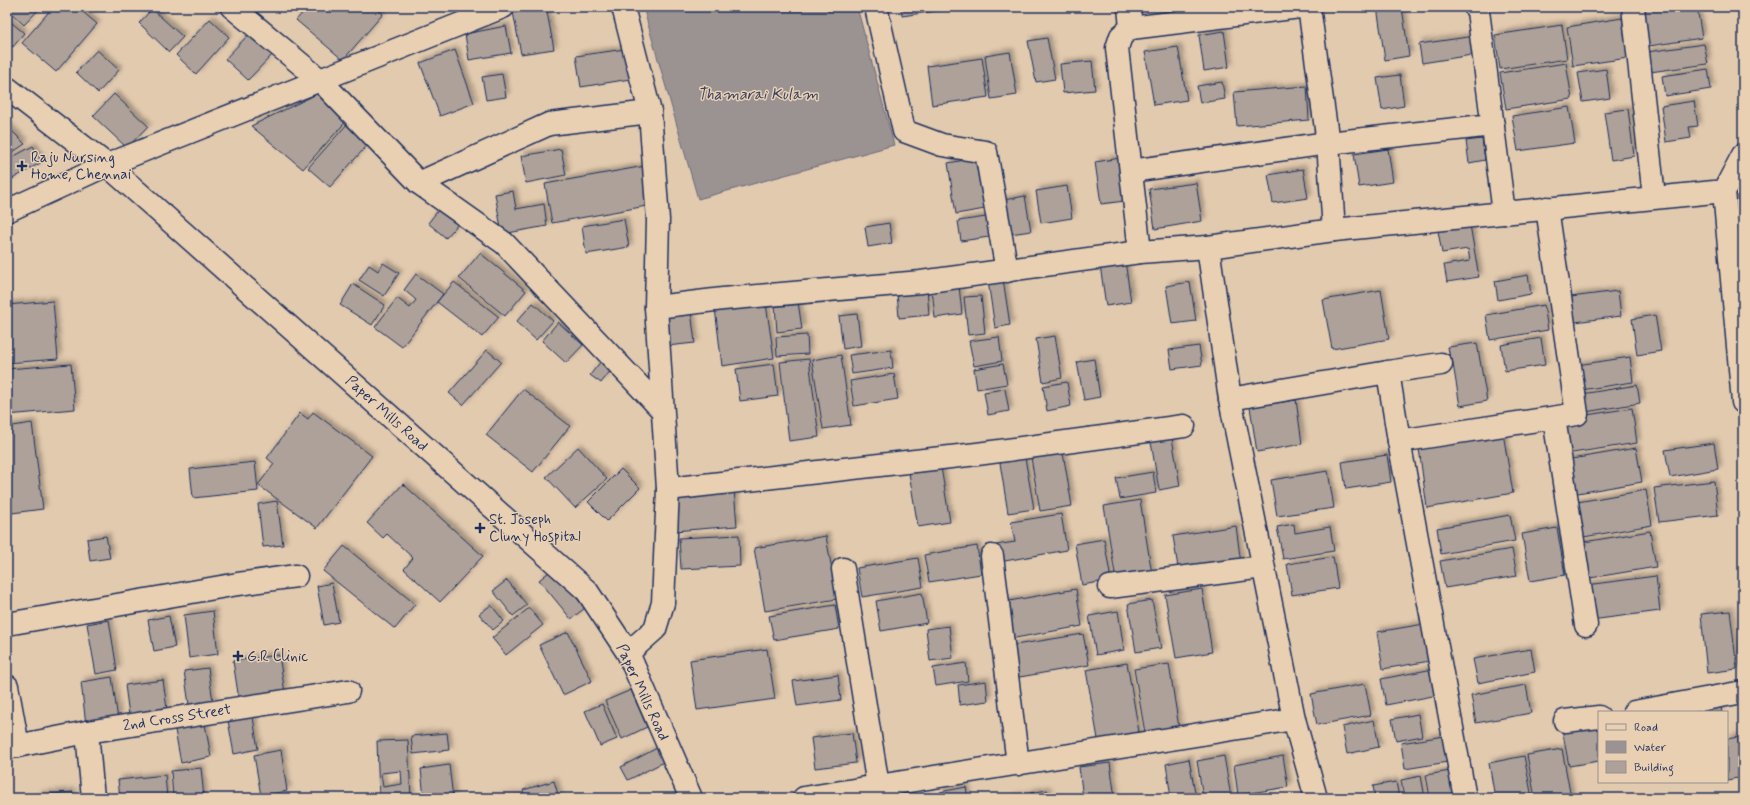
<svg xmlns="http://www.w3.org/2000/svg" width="1750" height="805" font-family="Mynerve,sans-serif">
  <defs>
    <filter id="shadow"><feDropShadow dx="3.5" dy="-3.5" stdDeviation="2" flood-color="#0004"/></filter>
  </defs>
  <rect width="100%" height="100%" fill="#e2caaf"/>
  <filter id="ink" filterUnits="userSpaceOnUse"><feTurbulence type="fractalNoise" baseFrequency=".025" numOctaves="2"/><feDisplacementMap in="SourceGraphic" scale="8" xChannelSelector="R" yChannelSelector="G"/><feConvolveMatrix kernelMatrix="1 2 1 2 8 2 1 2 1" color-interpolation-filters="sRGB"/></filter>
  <g filter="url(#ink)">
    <polygon fill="#9b9292" stroke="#686a7d" points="643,7 857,7 894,145 698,199"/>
    <g fill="#ada199" stroke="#1b2f5e" fill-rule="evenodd" filter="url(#shadow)">
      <polygon points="7,7 41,7 24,25 7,9"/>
      <polygon points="53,7 77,7 97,24 56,72 22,43"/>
      <polygon points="308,7 375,7 383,14 343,60 296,20"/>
      <polygon points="540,7 546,7 554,49 521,54 513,12"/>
      <polygon points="901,7 963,7 902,16"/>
      <polygon points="1377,7 1402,7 1409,56 1385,60"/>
      <polygon points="1643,7 1697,7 1702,38 1649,46"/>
      <polygon points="152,9 183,37 169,52 139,23"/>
      <polygon points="1622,18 1628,58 1573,66 1567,27"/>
      <polygon points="7,19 24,33 13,47 7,43"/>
      <polygon points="210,19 229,37 196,74 176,55"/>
      <polygon points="1562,25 1567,59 1500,69 1495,35"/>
      <polygon points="506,26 511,53 469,60 465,34"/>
      <polygon points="1224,31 1229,67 1204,71 1199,35"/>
      <polygon points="249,34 272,55 248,80 225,59"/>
      <polygon points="1475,36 1478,54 1422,63 1419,44"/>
      <polygon points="1047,38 1055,79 1036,82 1028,41"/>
      <polygon points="1704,44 1708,64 1650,72 1647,52"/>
      <polygon points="1178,47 1187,100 1154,105 1145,52"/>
      <polygon points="625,49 630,79 581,87 576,56"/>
      <polygon points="97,50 119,70 98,93 76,72"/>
      <polygon points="455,50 474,103 440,116 420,63"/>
      <polygon points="1010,52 1017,95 991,99 985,56"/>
      <polygon points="982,58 988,97 932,105 927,66"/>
      <polygon points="1092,61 1095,90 1063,93 1060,64"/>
      <polygon points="1566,63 1572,99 1506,109 1500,73"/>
      <polygon points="1606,69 1610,98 1583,102 1578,73"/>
      <polygon points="1708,69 1711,89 1665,96 1662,76"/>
      <polygon points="502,74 506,97 486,100 482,77"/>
      <polygon points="1400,75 1404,106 1382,110 1377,78"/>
      <polygon points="1222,82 1225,99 1200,103 1197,86"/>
      <polygon points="1307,86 1309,120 1237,126 1234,92"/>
      <polygon points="319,93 351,116 303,169 251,126"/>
      <polygon points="114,94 148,126 127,148 93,116"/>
      <polygon points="1694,101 1698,126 1689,127 1691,138 1666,142 1661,106"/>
      <polygon points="1569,107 1575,143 1518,151 1512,116"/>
      <polygon points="1628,109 1634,156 1611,160 1604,112"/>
      <polygon points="349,122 371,141 330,187 308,168"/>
      <polygon points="7,126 25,144 7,156"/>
      <polygon points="1482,139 1485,160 1469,163 1466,141"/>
      <polygon points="33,146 42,162 7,182 7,160"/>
      <polygon points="561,149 566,175 526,183 521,156"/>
      <polygon points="1388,149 1393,182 1359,187 1354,154"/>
      <polygon points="1127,157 1133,200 1101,204 1095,162"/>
      <polygon points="977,158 985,209 956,214 948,163"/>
      <polygon points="645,166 652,205 552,223 545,184"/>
      <polygon points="1303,169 1308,198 1273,203 1268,175"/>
      <polygon points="1196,183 1202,221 1155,229 1149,189"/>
      <polygon points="1067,186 1072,218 1041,223 1036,191"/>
      <polygon points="513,191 516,209 544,204 547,226 502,234 495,194"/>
      <polygon points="1025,196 1031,231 1004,235 999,201"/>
      <polygon points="1743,206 1743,257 1733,258 1729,207"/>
      <polygon points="440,208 458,224 446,238 428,223"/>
      <polygon points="993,216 996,236 961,241 958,221"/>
      <polygon points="624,219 629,247 586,254 582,226"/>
      <polygon points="889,223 892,243 868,247 865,227"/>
      <polygon points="1470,225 1479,277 1447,282 1444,265 1470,261 1468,249 1442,253 1438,231"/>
      <polygon points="480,253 526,291 505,316 459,278"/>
      <polygon points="1125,261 1131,302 1106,306 1100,265"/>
      <polygon points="383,263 399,273 384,296 359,280 369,265 378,271"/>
      <polygon points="416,274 443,294 402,347 375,327 397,298 410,308 416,300 404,290"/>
      <polygon points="1528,275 1531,294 1498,300 1495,281"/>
      <polygon points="1003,279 1010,325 995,328 988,281"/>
      <polygon points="454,282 499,317 482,337 437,302"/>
      <polygon points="1190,282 1196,321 1172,324 1166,286"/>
      <polygon points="353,284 385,305 372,325 340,305"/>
      <polygon points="959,286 962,314 935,318 932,289"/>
      <polygon points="927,288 929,315 899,318 897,292"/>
      <polygon points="1381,290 1389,339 1332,349 1323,300"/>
      <polygon points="1618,291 1621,316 1575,322 1571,297"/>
      <polygon points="981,296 985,333 968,335 964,297"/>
      <polygon points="53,301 58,359 7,363 7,305"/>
      <polygon points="798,302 802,329 777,332 775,305"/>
      <polygon points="533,303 553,321 536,340 516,322"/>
      <polygon points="766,304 774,358 722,366 715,308"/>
      <polygon points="1544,305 1548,330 1490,340 1486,315"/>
      <polygon points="691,311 695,343 667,346 663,315"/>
      <polygon points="857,314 861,346 843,349 839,316"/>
      <polygon points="1655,315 1661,351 1637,355 1632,319"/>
      <polygon points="558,322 583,345 566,363 542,341"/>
      <polygon points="807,335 808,354 777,356 776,337"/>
      <polygon points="1055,336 1062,378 1043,382 1036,339"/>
      <polygon points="999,337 1002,361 974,366 969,341"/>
      <polygon points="1541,338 1545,365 1505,371 1501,345"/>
      <polygon points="1477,343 1487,401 1460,406 1452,358 1450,358 1448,347"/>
      <polygon points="1199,346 1202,365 1172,369 1169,350"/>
      <polygon points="487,350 501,362 463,405 449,393"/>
      <polygon points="891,350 893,368 852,374 849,355"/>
      <polygon points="841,355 851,425 823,429 812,360"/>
      <polygon points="605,356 615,365 601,383 590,375"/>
      <polygon points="1630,357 1633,382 1581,390 1577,365"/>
      <polygon points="809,359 819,437 789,441 780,362"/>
      <polygon points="1094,359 1100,397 1084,400 1077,362"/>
      <polygon points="71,364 75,409 7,415 7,369"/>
      <polygon points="774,364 778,396 740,401 736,369"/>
      <polygon points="1003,364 1007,384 977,389 974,369"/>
      <polygon points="894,374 898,399 854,406 850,381"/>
      <polygon points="1067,382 1071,406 1047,411 1043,386"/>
      <polygon points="1637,385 1640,403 1579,413 1576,395"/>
      <polygon points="523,389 570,426 533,472 486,435"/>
      <polygon points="1005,389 1009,411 988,415 984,392"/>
      <polygon points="1296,400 1302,444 1257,452 1250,407"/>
      <polygon points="1632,408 1637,443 1566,454 1561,419"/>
      <polygon points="313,412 372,456 317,528 258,485 274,464 267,458 300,413 308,419"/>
      <polygon points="32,423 43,509 12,513 7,477 7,427"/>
      <polygon points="1171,432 1180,486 1159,490 1150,436"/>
      <polygon points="1503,433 1513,493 1427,508 1419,448"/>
      <polygon points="1714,443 1718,469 1670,477 1665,450"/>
      <polygon points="578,447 607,479 575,508 546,477"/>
      <polygon points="1062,447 1072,506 1040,511 1030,452"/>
      <polygon points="1636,448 1642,482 1572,494 1566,460"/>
      <polygon points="1387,455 1391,482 1346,489 1342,462"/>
      <polygon points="1025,458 1034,509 1008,513 1000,463"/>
      <polygon points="940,461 950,522 918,527 908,467"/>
      <polygon points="255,462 258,491 193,498 190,469"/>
      <polygon points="621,469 640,488 607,521 588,502"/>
      <polygon points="1328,471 1334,508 1277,516 1271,480"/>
      <polygon points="1153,472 1156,493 1120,499 1116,478"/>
      <polygon points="1714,481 1718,515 1659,522 1654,488"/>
      <polygon points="403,484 483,556 440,602 404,569 413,558 387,534 383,538 367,523"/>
      <polygon points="734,489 737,526 674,531 671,494"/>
      <polygon points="1646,490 1652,525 1578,538 1572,503"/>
      <polygon points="1140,500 1152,574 1116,580 1104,506"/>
      <polygon points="277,501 283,545 263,547 258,504"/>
      <polygon points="1061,514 1067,550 999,562 996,545 1015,542 1011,522"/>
      <polygon points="1510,515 1515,541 1441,554 1437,528"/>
      <polygon points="1294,524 1295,533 1330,527 1334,551 1283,559 1277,527"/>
      <polygon points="1236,526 1241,564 1179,574 1173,536"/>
      <polygon points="1557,528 1565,575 1530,581 1522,534"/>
      <polygon points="1650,531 1656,567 1584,579 1578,543"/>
      <polygon points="739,535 740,566 681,569 679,538"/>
      <polygon points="106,536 110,558 90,561 87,539"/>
      <polygon points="826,536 837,599 765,611 754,548"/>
      <polygon points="1104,539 1111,580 1082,585 1075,544"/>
      <polygon points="344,546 415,604 395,629 323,571"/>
      <polygon points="977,546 981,574 929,582 924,555"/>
      <polygon points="1512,549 1517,576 1445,588 1440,561"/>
      <polygon points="1333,557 1338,588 1292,595 1287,564"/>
      <polygon points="918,558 923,587 862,597 857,568"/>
      <polygon points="553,569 585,608 571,619 539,580"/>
      <polygon points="1656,576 1660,611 1591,620 1586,585"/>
      <polygon points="507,580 527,605 513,616 493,591"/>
      <polygon points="332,583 339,622 324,625 317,586"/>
      <polygon points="1076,589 1082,626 1004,640 998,603"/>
      <polygon points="1202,589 1212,652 1176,658 1165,595"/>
      <polygon points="922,593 927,623 881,631 876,601"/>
      <polygon points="1152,600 1161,648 1136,652 1128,604"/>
      <polygon points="491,605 504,621 493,630 479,614"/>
      <polygon points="835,605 839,629 774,640 769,616"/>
      <polygon points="529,608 543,625 506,655 492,638"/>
      <polygon points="213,611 218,654 189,658 184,615"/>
      <polygon points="1118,611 1124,650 1096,655 1089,616"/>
      <polygon points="1730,611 1737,669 1707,673 1701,614"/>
      <polygon points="169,616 175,647 154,651 148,620"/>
      <polygon points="109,620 117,670 96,674 87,624"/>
      <polygon points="1424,624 1430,661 1383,669 1377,632"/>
      <polygon points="949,626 953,658 930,661 926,629"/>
      <polygon points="568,632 592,681 563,695 539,645"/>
      <polygon points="1083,634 1089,665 1014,678 1009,646"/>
      <polygon points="767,649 775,699 697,710 690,660"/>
      <polygon points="1531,649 1535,672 1478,683 1473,659"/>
      <polygon points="279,655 285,693 239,700 233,661"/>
      <polygon points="966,663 968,681 936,686 933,668"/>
      <polygon points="1127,663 1140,738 1099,745 1086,670"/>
      <polygon points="1169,664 1179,728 1145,733 1134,669"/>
      <polygon points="208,668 214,708 190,711 184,671"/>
      <polygon points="1433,669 1438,695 1386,705 1381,679"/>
      <polygon points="838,675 841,700 797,706 793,681"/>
      <polygon points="112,677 118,720 86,725 81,682"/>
      <polygon points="163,680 167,709 129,715 125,685"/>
      <polygon points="986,681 988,701 960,705 958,685"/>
      <polygon points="1365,684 1371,715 1317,725 1311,694"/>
      <polygon points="1526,685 1531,713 1476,723 1471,695"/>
      <polygon points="631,690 647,727 622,739 605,701"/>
      <polygon points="602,704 617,739 600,746 585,711"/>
      <polygon points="1720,704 1722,712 1708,712 1707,707"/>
      <polygon points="252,711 258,749 234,754 227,715"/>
      <polygon points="203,713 211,757 181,763 173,719"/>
      <polygon points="1418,714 1422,736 1396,741 1392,719"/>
      <polygon points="1374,720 1379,747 1347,754 1342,727"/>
      <polygon points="1599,722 1599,761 1569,766 1562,729"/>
      <polygon points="447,733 449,750 413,754 411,736"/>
      <polygon points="852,733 856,763 815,768 811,738"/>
      <polygon points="1444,736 1448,762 1405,769 1401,743"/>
      <polygon points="1738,737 1743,777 1727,780 1727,739"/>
      <path d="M408,740L411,798H379L377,741ZM401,771L402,784L383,787L381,773Z"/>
      <polygon points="657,748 664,762 628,780 621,767"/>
      <polygon points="1562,749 1571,798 1535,798 1527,755"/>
      <polygon points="281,750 287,791 261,796 254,755"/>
      <polygon points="1224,756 1231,797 1203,798 1197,761"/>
      <polygon points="1283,756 1288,787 1238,795 1234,765"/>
      <polygon points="1524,756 1532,798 1495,798 1489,763"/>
      <polygon points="1189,759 1196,798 1171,798 1166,764"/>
      <polygon points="1110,763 1115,798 1083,798 1079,767"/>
      <polygon points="449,765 453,798 424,798 421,769"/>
      <polygon points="201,768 204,798 173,798 171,771"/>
      <polygon points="1456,770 1460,796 1430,798 1426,775"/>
      <polygon points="165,775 167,798 120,798 118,780"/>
      <polygon points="1421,776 1425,798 1404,798 1401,780"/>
      <polygon points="554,781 559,798 525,798 523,790"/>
      <polygon points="1396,782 1399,798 1375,798 1373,786"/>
      <polygon points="966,787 968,798 941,798 940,792"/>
      <polygon points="1047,790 1049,798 1009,798 1030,794 1030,793"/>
      <polygon points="73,792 73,798 38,798 38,795"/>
      <polygon points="519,795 519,798 489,798"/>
    </g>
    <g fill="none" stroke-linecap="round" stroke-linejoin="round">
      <defs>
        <g id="street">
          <polyline points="232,7 320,80 419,183 504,243 662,410"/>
          <polyline points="623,7 650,112 658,220 656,307 668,489 663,603 655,629 628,653"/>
          <polyline points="876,7 904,131 942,145 986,152 1007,271"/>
          <polyline points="1129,7 1131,28"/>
          <polyline points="1309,7 1328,143 1334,230"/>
          <polyline points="1475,7 1478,11 1504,213"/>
          <polyline points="1633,7 1654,197"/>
          <polyline points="107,165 503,7"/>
          <polyline points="1131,171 1328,143 1493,125"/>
          <polyline points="419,183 549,124 650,112"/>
          <polyline points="1724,191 1743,402"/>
          <polyline points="1140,252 1117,48 1121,36 1131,28 1300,7"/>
          <polyline points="656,307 723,299 921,282 1140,252 1208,247"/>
          <polyline points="1388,372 1441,364"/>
          <polyline points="1230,399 1388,372 1399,441 1577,414 1547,208"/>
          <polyline points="1554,418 1586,625"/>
          <polyline points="1399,441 1465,798"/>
          <polyline points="668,489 977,454 1184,426"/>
          <polyline points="992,556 1018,764"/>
          <polyline points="843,569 878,786"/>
          <polyline points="1110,587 1263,567"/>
          <polyline points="7,624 238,584 296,576"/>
          <polyline points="7,686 18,746"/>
          <polyline points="1634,712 1743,692"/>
          <polyline points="1565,721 1599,717"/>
          <polyline points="87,732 93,798"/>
          <polyline points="7,748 87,732 348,691"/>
          <polyline points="804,798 1294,719"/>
          <polyline points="1316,798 1294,719 1230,399 1208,247 1334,230 1724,191 1743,155"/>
        </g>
        <g id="secondary">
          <polyline points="7,88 107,165 587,591 628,653 691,798"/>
          <polyline points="7,211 107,165"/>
        </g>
      </defs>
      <use href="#street" stroke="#1b2f5e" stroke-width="25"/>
      <use href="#secondary" stroke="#1b2f5e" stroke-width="25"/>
      <use href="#street" stroke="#ead0b2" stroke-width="22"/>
      <use href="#secondary" stroke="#ead0b2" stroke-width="22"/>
    </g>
  </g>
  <g fill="#1b2f5e" stroke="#ead0b2" stroke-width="1.5">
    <path d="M20 160h4v4h4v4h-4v4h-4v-4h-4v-4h4z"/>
    <path d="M478 522h4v4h4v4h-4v4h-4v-4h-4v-4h4z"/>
    <path d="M236 650h4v4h4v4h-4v4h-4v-4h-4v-4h4z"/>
  </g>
  <g text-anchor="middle" stroke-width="3" stroke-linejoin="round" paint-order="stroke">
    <g font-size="15" fill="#1b2f5e" stroke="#ead0b2" text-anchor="start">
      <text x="31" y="162">Raju Nursing<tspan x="31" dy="17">Home, Chennai</tspan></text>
      <text x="489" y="524">St. Joseph<tspan x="489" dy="17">Cluny Hospital</tspan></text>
      <text x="247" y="661">G.R Clinic</text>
    </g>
    <g font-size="15" fill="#1b2f5e" stroke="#ead0b2">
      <text transform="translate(387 413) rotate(42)" y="5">Paper Mills Road</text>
      <text transform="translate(643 692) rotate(65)" y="5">Paper Mills Road</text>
      <text transform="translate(177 717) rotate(-9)" y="5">2nd Cross Street</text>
    </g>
    <g font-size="16" font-style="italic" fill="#354368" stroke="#ead0b2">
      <text x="758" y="99">Thamarai Kulam</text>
    </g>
  </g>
  <rect width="1750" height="805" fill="none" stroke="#ead0b2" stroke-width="24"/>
  <rect x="12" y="12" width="1726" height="781" fill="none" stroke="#1b2f5e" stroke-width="1.5" filter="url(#ink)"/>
  <rect x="1598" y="711" width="130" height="72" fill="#ead0b2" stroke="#979090"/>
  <rect x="1606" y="724" width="20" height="6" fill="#ead0b2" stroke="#979090"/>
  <text x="1634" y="731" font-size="12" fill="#1b2f5e">Road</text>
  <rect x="1606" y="741" width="20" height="12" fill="#9b9292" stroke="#979090"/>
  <text x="1634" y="751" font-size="12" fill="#1b2f5e">Water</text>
  <rect x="1606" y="761" width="20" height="12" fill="#ada199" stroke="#979090"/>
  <text x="1634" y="771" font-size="12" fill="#1b2f5e">Building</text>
</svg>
